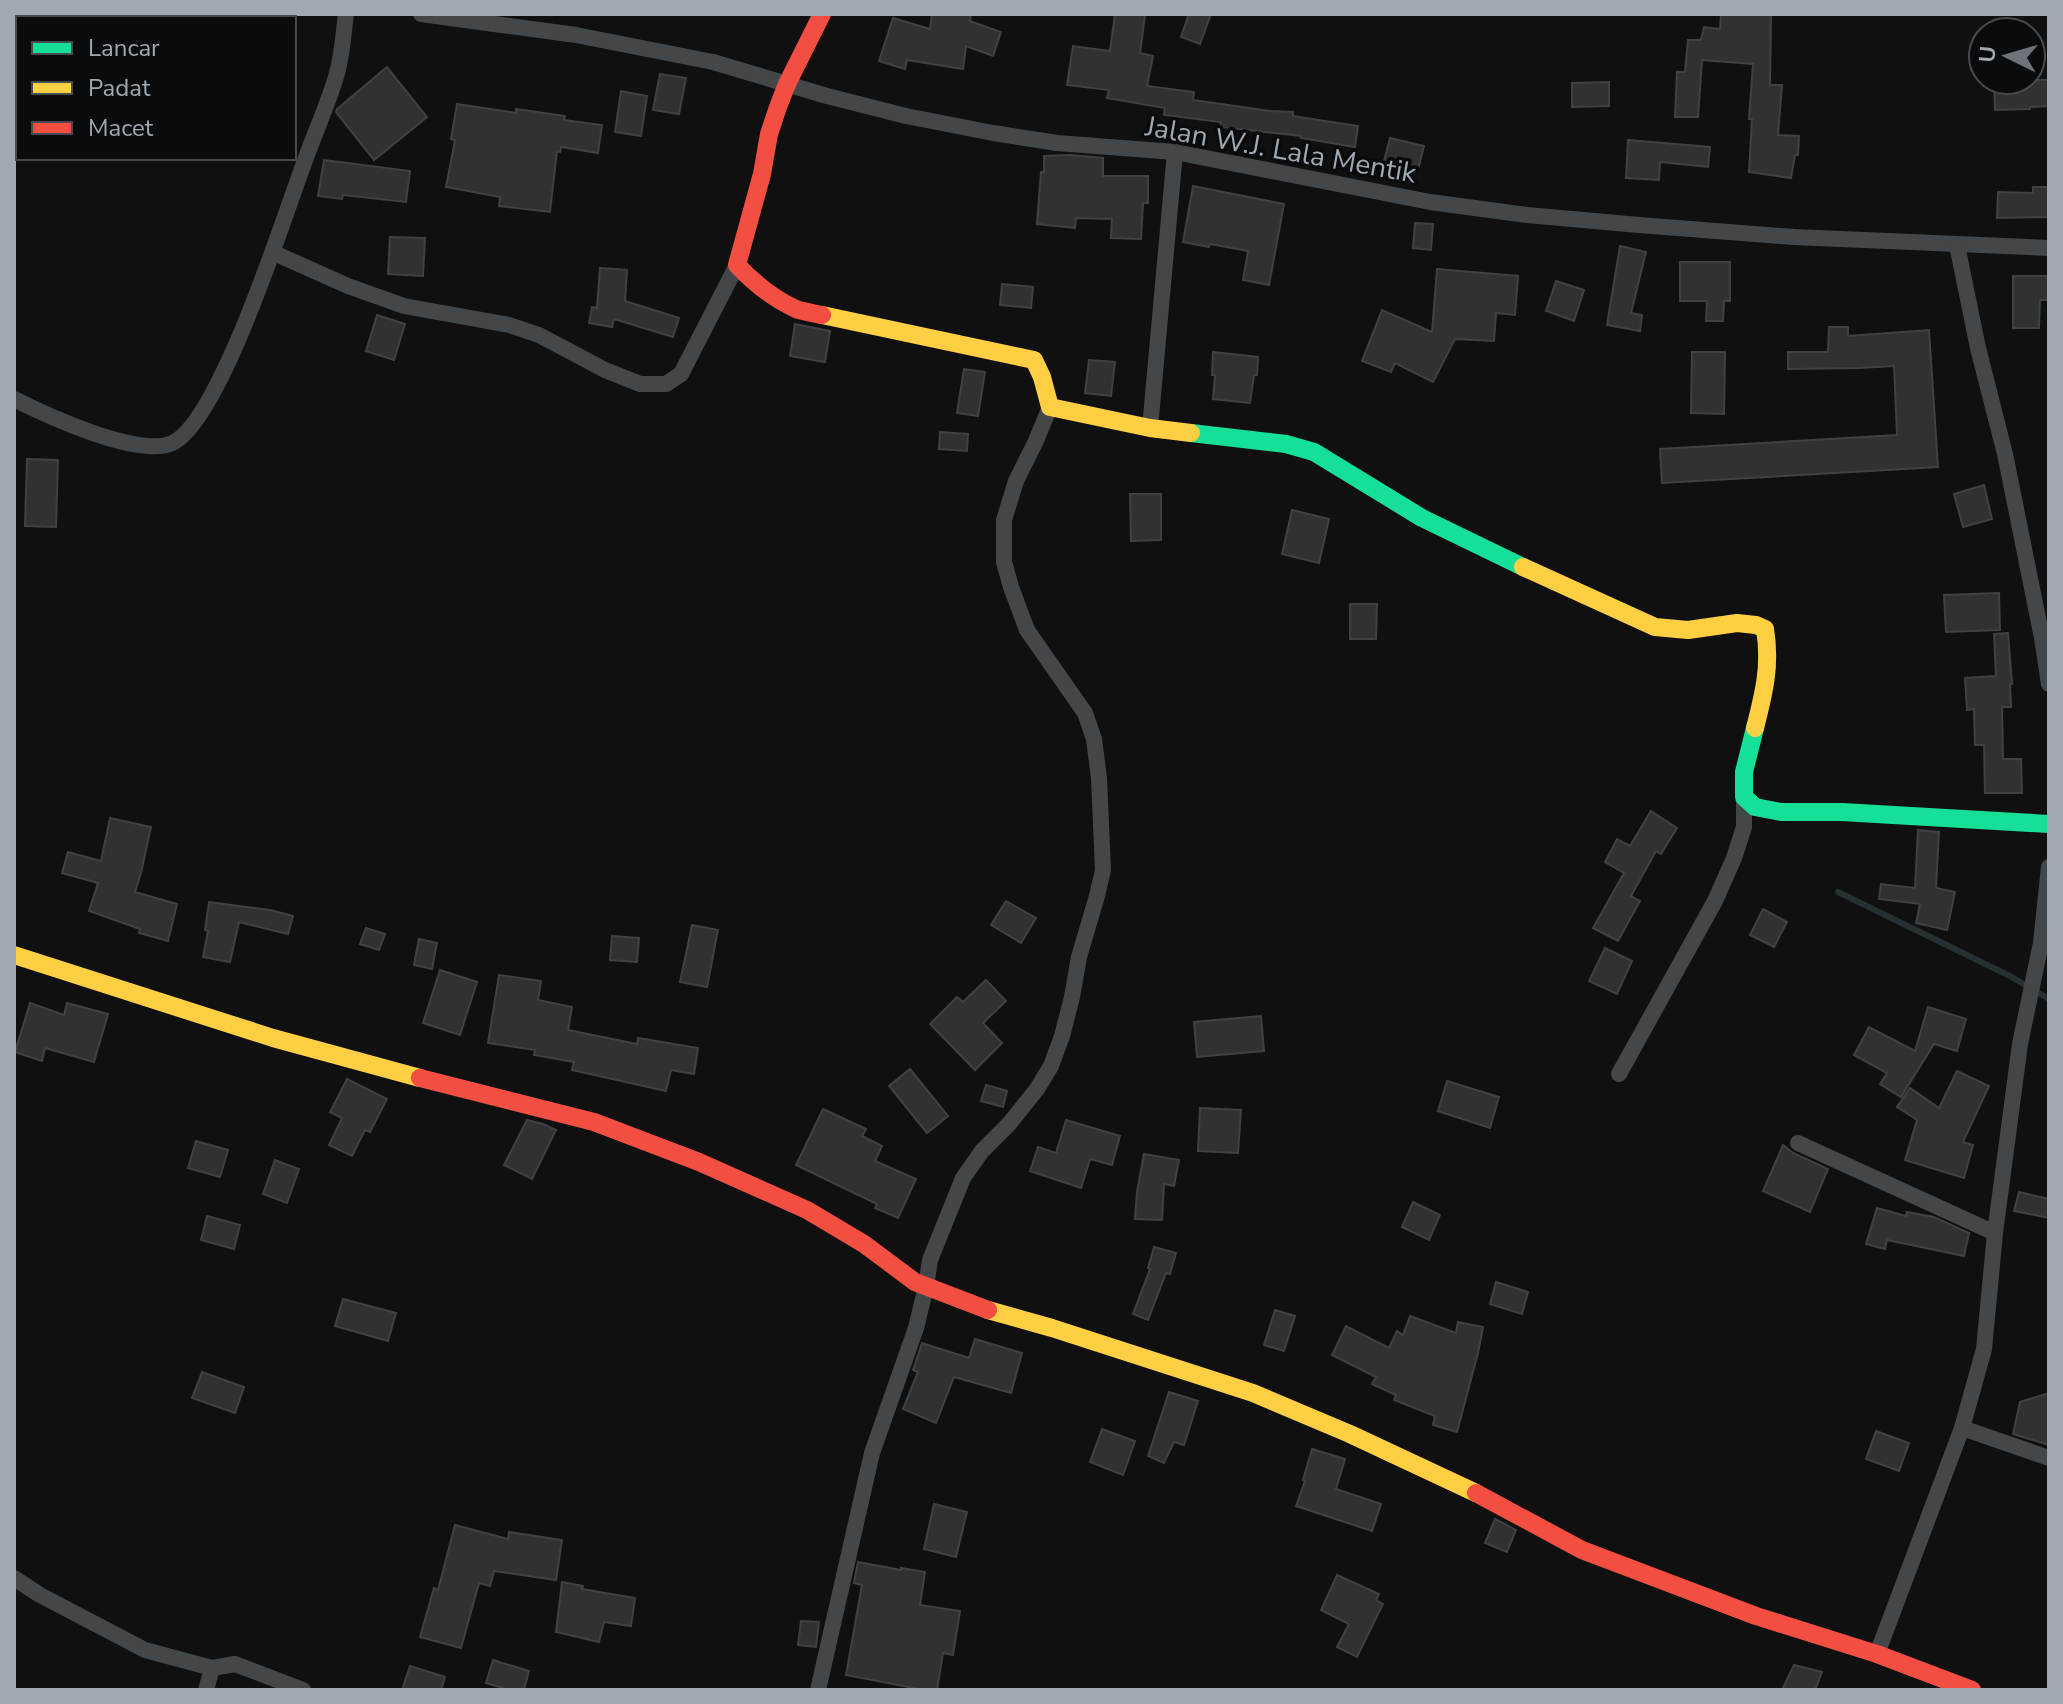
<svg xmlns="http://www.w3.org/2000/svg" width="2063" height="1704" font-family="'Nunito Sans',sans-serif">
  <rect width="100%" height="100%" fill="#101010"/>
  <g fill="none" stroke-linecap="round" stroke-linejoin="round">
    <polyline stroke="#263033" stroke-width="6" points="1838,892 2010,976 2049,999"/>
  </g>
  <g fill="#303133" stroke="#3e4244" stroke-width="2">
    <polygon points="932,14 971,14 970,21 1001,32 993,56 966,46 963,69 907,60 905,69 879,61 893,18 930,29"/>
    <polygon points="1115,14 1145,15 1140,53 1153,56 1147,86 1194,92 1193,100 1270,111 1293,112 1293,116 1358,126 1355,147 1301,138 1301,136 1220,127 1221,122 1164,115 1165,108 1107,98 1109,90 1067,85 1073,46 1110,51"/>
    <polygon points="1189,14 1211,14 1200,44 1181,37"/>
    <polygon points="1721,14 1771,14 1770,85 1782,85 1778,135 1799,136 1798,155 1795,155 1791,178 1749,172 1752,119 1749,119 1753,64 1702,60 1698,117 1675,117 1677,72 1685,72 1688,40 1701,40 1704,27 1720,29"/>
    <polygon points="387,67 427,117 374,160 336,112 337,109"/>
    <polygon points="660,74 686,78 679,114 653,110"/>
    <polygon points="1994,80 2049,80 2049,106 2030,107 2030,109 1995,110"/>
    <polygon points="1609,82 1609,106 1572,107 1572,83"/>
    <polygon points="621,91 647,96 641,136 615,132"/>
    <polygon points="457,104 516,113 516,109 565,116 564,120 602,125 598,153 561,147 560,152 557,151 550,212 499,206 500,197 446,187 455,140 451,139"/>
    <polygon points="1390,138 1424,146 1418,170 1384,161"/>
    <polygon points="1628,140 1710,147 1708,167 1660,162 1659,180 1626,178"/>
    <polygon points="1070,155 1103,158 1103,176 1148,176 1148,203 1143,203 1141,239 1111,238 1112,219 1076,218 1075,228 1037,224 1041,172 1044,172 1044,156"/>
    <polygon points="324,160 410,171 406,202 343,195 342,199 318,196"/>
    <polygon points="1193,186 1284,204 1269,285 1243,280 1248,251 1210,244 1209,247 1183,242"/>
    <polygon points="2033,187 2049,187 2049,217 1997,218 1998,192 2033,193"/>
    <polygon points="1415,223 1433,224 1431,250 1413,248"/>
    <polygon points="390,237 425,238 423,276 388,274"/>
    <polygon points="1620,246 1646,252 1631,313 1642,315 1640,331 1607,325"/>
    <polygon points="1680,262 1730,262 1730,301 1724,301 1723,321 1706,321 1707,301 1680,301"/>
    <polygon points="600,268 627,270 625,301 679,318 673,337 614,319 612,327 589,323 592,307 597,308"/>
    <polygon points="1437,269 1518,276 1515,315 1496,313 1494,341 1455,339 1433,382 1395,363 1391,372 1362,361 1382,310 1432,332"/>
    <polygon points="2013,276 2049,276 2049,300 2040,300 2039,328 2013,328"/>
    <polygon points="1556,281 1584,290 1574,321 1546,311"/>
    <polygon points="1002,284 1033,287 1031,308 1000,305"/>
    <polygon points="377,315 405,324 394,360 366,351"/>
    <polygon points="795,324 830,331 825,362 790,356"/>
    <polygon points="1829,327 1848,327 1848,336 1929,330 1938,467 1662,483 1660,449 1897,435 1894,366 1859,368 1788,369 1788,352 1828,352"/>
    <polygon points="1213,352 1258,357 1257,375 1254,375 1250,403 1213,399 1215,375 1212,375"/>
    <polygon points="1692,352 1725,352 1724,414 1691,413"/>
    <polygon points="1089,360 1115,362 1111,396 1085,393"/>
    <polygon points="964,369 985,372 978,416 957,413"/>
    <polygon points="940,432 968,434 967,451 939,449"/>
    <polygon points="27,459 58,460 56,527 25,526"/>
    <polygon points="1984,485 1992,519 1963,527 1954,494"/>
    <polygon points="1130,494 1161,494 1161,540 1131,541"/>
    <polygon points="1292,510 1329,519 1319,563 1282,554"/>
    <polygon points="1999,593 2000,630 1946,632 1944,595"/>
    <polygon points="1350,604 1377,604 1376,639 1350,639"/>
    <polygon points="2008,633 2012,684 2010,684 2011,707 2002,707 2003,759 2021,759 2022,793 1985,793 1984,745 1975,745 1974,709 1967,710 1965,678 1996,676 1994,634"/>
    <polygon points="1651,811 1677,828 1661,854 1656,851 1631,896 1640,901 1618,941 1593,928 1624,873 1605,862 1617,839 1630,846"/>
    <polygon points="110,818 151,827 141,873 135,892 177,904 168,941 139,933 140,929 89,911 98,883 62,873 68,852 101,861"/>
    <polygon points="1918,830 1939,832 1936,888 1955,892 1947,930 1916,923 1920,904 1879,899 1881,884 1915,888"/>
    <polygon points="1006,901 1036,918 1021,943 991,925"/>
    <polygon points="209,902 270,910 293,916 288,934 239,922 230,962 203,957 208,931 205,930"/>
    <polygon points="1763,909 1787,922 1774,947 1750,935"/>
    <polygon points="692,925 718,930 707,987 680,982"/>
    <polygon points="366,928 385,934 379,950 360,944"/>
    <polygon points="612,936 639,938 637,962 610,960"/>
    <polygon points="419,939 437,943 432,969 414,965"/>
    <polygon points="1605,948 1632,961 1617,994 1589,981"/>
    <polygon points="440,970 477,982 460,1035 423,1023"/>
    <polygon points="499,975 541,981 538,1000 572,1007 568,1030 637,1044 638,1038 698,1048 694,1074 671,1070 666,1091 572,1070 574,1062 534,1055 535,1050 488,1043"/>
    <polygon points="986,980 1006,1001 983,1023 1002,1043 975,1070 930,1024 957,997 963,1002"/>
    <polygon points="30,1003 64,1015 67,1003 108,1014 94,1062 45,1048 42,1061 15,1052"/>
    <polygon points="1928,1007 1966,1019 1957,1051 1934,1044 1901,1097 1880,1084 1887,1073 1854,1055 1869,1027 1915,1051"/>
    <polygon points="1261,1016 1264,1051 1197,1057 1194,1022"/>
    <polygon points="910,1069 948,1116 927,1133 889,1086"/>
    <polygon points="1957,1071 1989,1086 1963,1142 1973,1145 1964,1178 1905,1160 1917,1120 1897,1107 1910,1088 1939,1108"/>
    <polygon points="347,1079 387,1099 370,1132 365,1130 352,1156 329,1145 342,1118 330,1112"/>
    <polygon points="1447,1081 1499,1097 1490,1128 1438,1111"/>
    <polygon points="986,1085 1007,1091 1003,1107 981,1101"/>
    <polygon points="1200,1108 1241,1110 1238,1153 1198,1151"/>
    <polygon points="823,1109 866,1129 862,1136 882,1146 875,1161 916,1179 898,1218 875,1208 877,1204 796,1165"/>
    <polygon points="527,1120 543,1124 556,1130 532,1179 504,1165"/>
    <polygon points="1066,1120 1120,1136 1112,1165 1090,1159 1081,1188 1030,1171 1038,1147 1056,1153"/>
    <polygon points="196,1141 228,1150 220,1177 188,1168"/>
    <polygon points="1783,1145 1793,1153 1828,1169 1810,1212 1763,1191"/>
    <polygon points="1144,1154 1179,1160 1174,1186 1164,1184 1162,1220 1135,1219 1137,1192"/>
    <polygon points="275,1160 299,1169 287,1203 263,1194"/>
    <polygon points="2019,1192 2049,1199 2049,1218 2014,1211"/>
    <polygon points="1413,1202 1440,1215 1429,1240 1402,1227"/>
    <polygon points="1877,1208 1906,1216 1907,1212 1934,1217 1969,1233 1964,1256 1887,1240 1885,1249 1866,1244"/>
    <polygon points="207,1216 240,1225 234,1249 201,1240"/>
    <polygon points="1154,1247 1176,1253 1170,1274 1166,1273 1148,1320 1133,1314 1150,1269 1148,1268"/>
    <polygon points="1496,1282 1528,1292 1522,1314 1490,1304"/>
    <polygon points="343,1299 396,1313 388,1341 335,1326"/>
    <polygon points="1275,1310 1295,1316 1284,1351 1264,1345"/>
    <polygon points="1410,1316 1456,1333 1458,1322 1483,1327 1478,1353 1457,1432 1433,1425 1435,1416 1394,1400 1396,1395 1372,1384 1376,1377 1332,1355 1346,1326 1389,1348 1397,1331 1403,1335"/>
    <polygon points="975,1339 1022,1353 1011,1393 954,1377 936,1423 903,1409 918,1372 913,1370 922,1343 969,1358"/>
    <polygon points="202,1372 244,1387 235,1413 192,1398"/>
    <polygon points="1169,1392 1198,1401 1184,1445 1174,1442 1164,1463 1148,1456"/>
    <polygon points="2049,1393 2049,1445 2013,1434 2020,1402"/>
    <polygon points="1102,1429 1135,1441 1123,1475 1090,1462"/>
    <polygon points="1876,1431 1909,1443 1899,1471 1866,1459"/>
    <polygon points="1312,1449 1345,1459 1336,1489 1381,1504 1372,1531 1296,1506 1305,1481 1303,1480"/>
    <polygon points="934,1504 967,1512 956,1557 924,1549"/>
    <polygon points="1495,1519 1516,1530 1507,1552 1485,1543"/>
    <polygon points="455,1525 508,1539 509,1532 562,1540 556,1580 494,1571 490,1586 479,1583 461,1648 420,1637 434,1588 438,1590"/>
    <polygon points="858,1562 901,1570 901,1568 925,1572 920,1605 960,1611 953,1655 943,1653 937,1690 924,1690 846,1675 862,1585 854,1583"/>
    <polygon points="1337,1575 1379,1594 1376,1600 1383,1604 1357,1657 1337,1647 1349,1624 1321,1610"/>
    <polygon points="562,1582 583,1586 582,1589 635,1598 631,1626 604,1622 599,1642 556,1632"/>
    <polygon points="801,1621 819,1622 816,1647 798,1645"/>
    <polygon points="493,1660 529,1671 524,1690 510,1690 486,1683"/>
    <polygon points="1794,1665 1822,1672 1815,1690 1782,1690"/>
    <polygon points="410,1666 445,1677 441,1690 402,1690"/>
  </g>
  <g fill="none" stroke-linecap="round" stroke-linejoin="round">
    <g stroke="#444749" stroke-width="16">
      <polyline points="421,14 576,35 713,62 827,96 906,116 993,133 1057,143 1175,152 1430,202 1527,215 1639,225 1794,237 2049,248"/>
      <polyline points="1957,245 1978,348 2005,454 2042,638 2049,684"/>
      <polyline points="274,253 348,286 404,306 509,325 539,335 605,370 640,384 666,384 681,374 737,265"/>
      <path d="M14,399C48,416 134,456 170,444C218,428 284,216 303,166C313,137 326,109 335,80C342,60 343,36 346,14"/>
      <polyline points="1150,428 1175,152"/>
      <polyline points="1619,1074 1715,901 1734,858 1744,827 1744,797"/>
      <polyline points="1798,1143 1995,1233"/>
      <polyline points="1962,1428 2049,1458"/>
      <polyline points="14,1578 40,1595 145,1650 212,1668 235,1664 303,1690"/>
      <polyline points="1877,1654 1962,1428 1984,1349 1995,1233 2020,1044 2041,943 2049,867"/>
      <polyline points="206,1690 212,1668"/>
      <polyline points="818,1690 872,1453 916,1328 926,1287 930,1260 963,1178 982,1151 1009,1124 1037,1089 1051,1066 1062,1036 1072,997 1079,957 1097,896 1103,870 1099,778 1094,739 1085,713 1027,630 1011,587 1004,562 1004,520 1016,481 1035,443 1050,407"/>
    </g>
    <g stroke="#16e098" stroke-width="18">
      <polyline points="1191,433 1286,444 1314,452 1422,518 1523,567"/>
      <polyline points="1755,728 1744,772 1744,797 1755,807 1781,812 1842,812 2049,824"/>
    </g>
    <g stroke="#ffcf43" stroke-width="18">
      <polyline points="822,315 1034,360 1042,377 1050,407 1150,428 1191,433"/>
      <path d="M1523,567L1655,627L1688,630L1737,623L1756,625L1765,629C1771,665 1764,693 1755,728"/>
      <polyline points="14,955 273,1038 420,1078"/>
      <polyline points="988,1310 1052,1328 1253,1393 1350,1434 1476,1493"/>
    </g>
    <g stroke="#f24e42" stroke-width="18">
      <path d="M822,315C813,313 804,312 796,309C774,299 753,282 737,265L762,174L769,134L778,107L787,84L822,14"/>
      <polyline points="420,1078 594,1122 699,1162 807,1210 864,1244 915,1282 988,1310"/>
      <polyline points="1476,1493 1582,1550 1756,1616 1877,1654 1972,1690"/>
    </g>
  </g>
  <g text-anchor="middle" stroke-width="7" stroke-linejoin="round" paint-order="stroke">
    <g font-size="28" fill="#a0a9b2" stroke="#0a0b0c">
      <text transform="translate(1281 149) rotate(10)" y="10">Jalan W.J. Lala Mentik</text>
    </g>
  </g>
  <rect width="2063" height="1704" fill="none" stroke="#a0a9b2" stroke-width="32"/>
  <rect x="16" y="16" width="280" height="144" fill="#0a0b0c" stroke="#464a4e" stroke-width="2"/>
  <rect x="32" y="42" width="40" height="12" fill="#16e098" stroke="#464a4e" stroke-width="2"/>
  <text x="88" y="56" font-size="24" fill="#a0a9b2">Lancar</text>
  <rect x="32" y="82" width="40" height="12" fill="#ffcf43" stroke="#464a4e" stroke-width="2"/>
  <text x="88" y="96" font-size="24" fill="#a0a9b2">Padat</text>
  <rect x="32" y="122" width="40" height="12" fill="#f24e42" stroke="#464a4e" stroke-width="2"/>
  <text x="88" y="136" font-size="24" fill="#a0a9b2">Macet</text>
  <g transform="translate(2007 56) rotate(275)"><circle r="38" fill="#0a0b0c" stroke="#464a4e" stroke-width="2"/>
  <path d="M0-6L14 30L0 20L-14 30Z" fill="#6e7379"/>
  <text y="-12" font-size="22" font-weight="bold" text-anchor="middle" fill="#a0a9b2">U</text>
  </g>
</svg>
